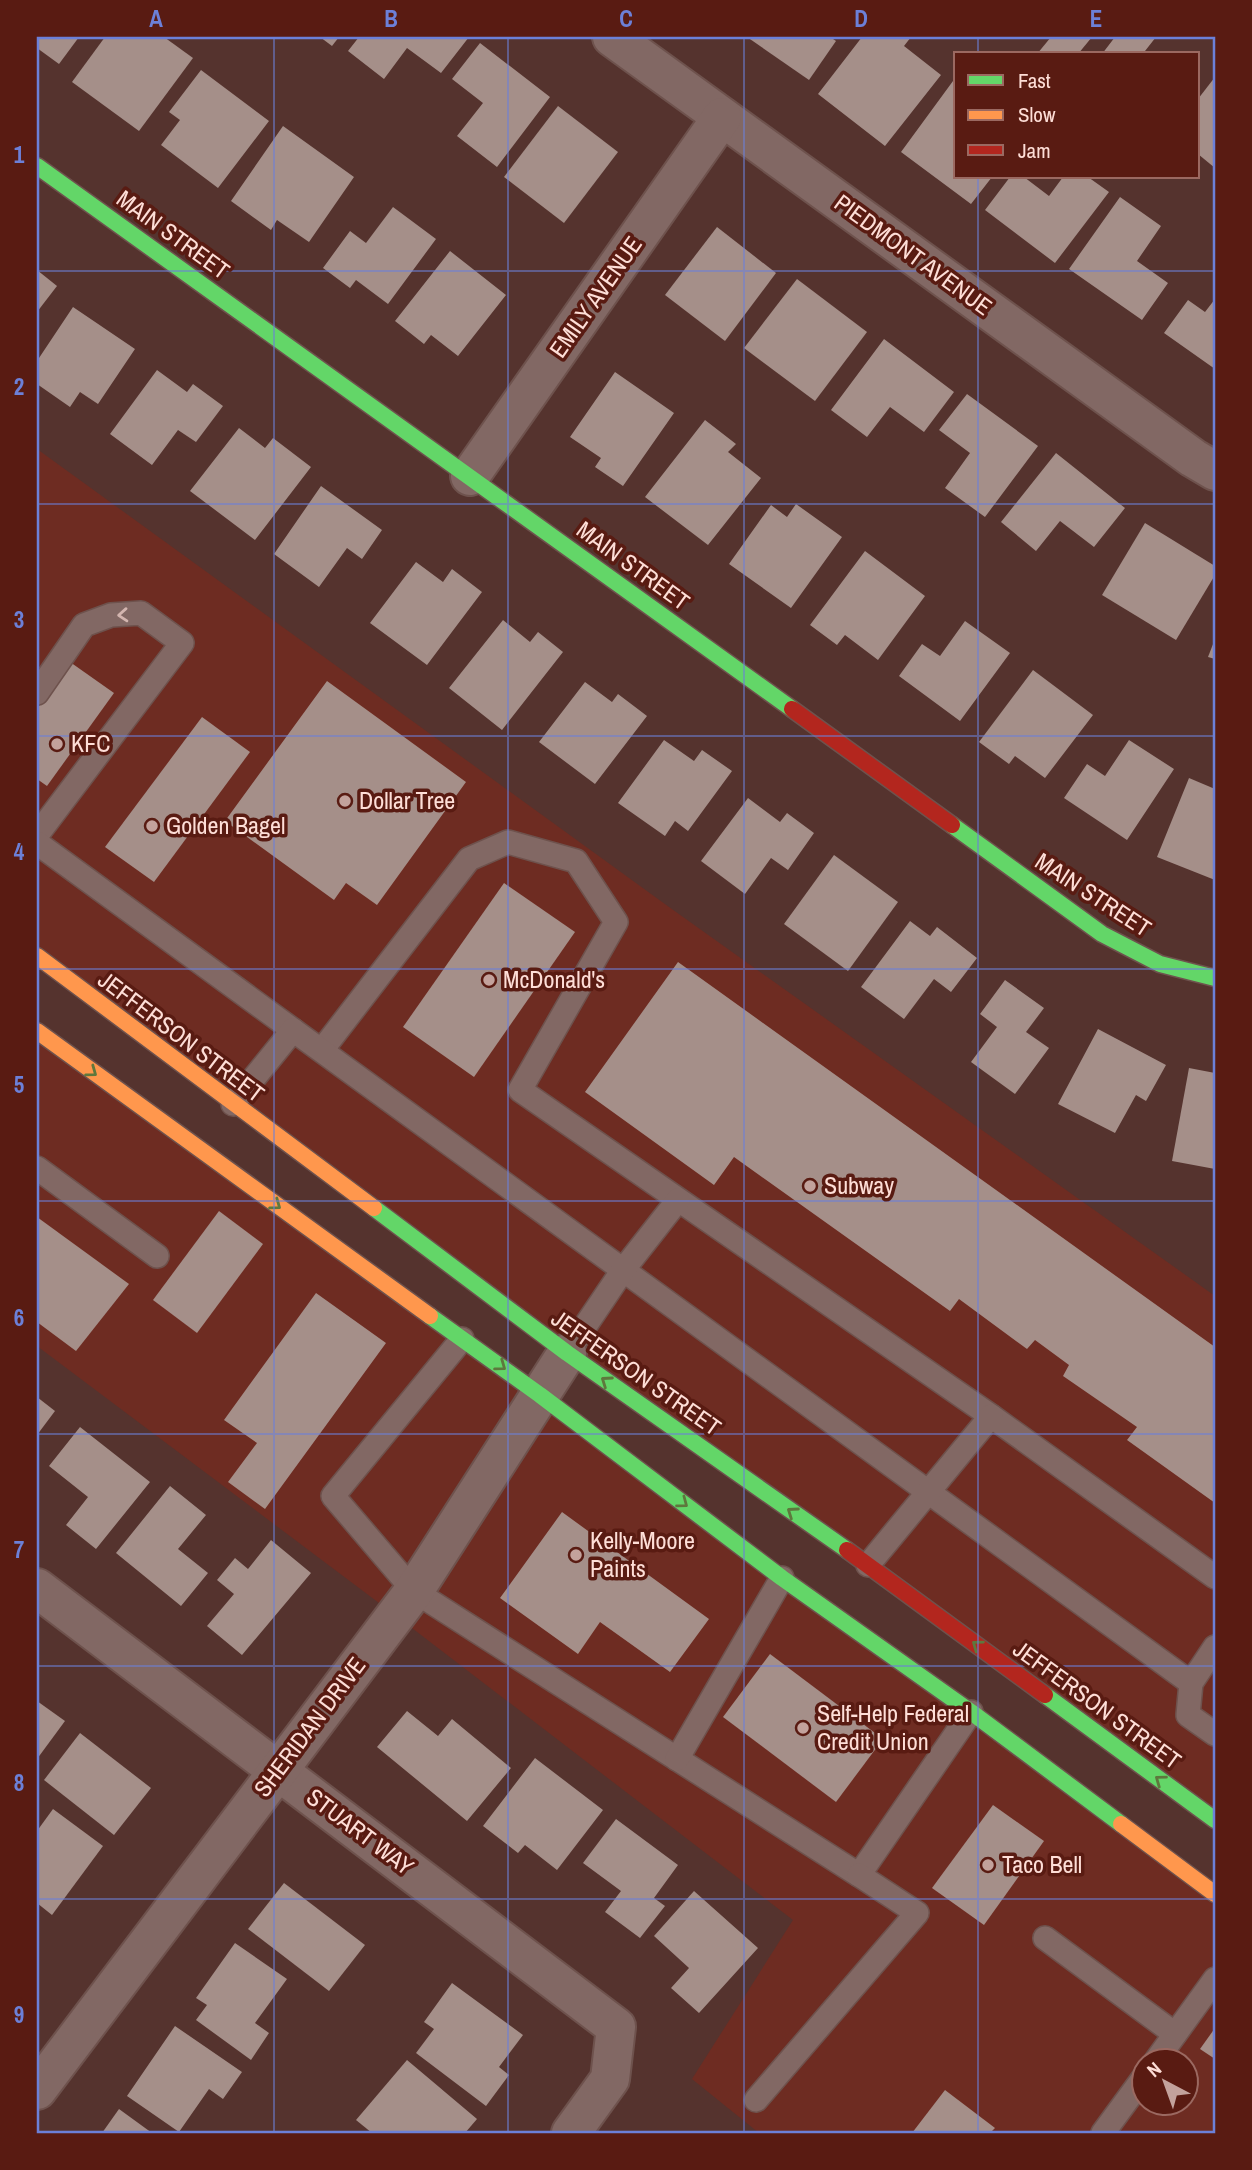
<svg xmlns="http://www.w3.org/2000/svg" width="1252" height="2170" font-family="'Archivo Narrow',sans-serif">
  <rect width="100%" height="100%" fill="#55332e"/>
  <g fill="#6e2c22" fill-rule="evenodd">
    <polygon points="37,449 669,907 1215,1296 1215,1820 37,956"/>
    <path d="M37,1031L1215,1894V2133H759L692,2079L793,1920L395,1615L37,1346ZM1144,2062H1186V2104H1144Z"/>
  </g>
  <g fill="#a58f89">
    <polygon points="37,37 79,37 59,64 37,48"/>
    <polygon points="105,37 164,37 193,58 139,131 72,82"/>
    <polygon points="320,37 339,37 332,46"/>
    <polygon points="359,37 469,37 441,73 407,48 384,79 348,51"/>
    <polygon points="747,37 830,37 836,41 809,80"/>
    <polygon points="862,37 911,37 904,46 941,75 885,146 818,94"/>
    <polygon points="1051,37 1092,37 1078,54 1037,54"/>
    <polygon points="1115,37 1156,37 1145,51 1149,54 1102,54"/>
    <polygon points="480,43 550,97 497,167 457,136 483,103 452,79"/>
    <polygon points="201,70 269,121 218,188 161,145 180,120 169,112"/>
    <polygon points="1215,77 1215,168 1198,154 1198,99"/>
    <polygon points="953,81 956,83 956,177 992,177 971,204 901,152"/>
    <polygon points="558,106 618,152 564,223 504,177"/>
    <polygon points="283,126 354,177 309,242 277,220 271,230 231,201"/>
    <polygon points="1010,177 1024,177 1049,196 1063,177 1088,177 1109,192 1055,263 985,210"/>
    <polygon points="1120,197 1161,226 1137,261 1168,283 1142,320 1069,269"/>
    <polygon points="393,207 436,239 388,304 356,280 350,288 323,268 350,231 366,243"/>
    <polygon points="717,227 776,273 725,341 665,295"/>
    <polygon points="450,251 506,295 458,356 431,335 424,344 395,321"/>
    <polygon points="37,270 57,286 37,312"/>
    <polygon points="797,279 867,332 815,401 744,348"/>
    <polygon points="1215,299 1215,369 1164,333 1188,300 1205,312"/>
    <polygon points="73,307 135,349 98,404 80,392 70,407 37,384 37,361"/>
    <polygon points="884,339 954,392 924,432 890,407 867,437 831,410"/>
    <polygon points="157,370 187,392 193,384 223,406 196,442 178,430 152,465 110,434"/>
    <polygon points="615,372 674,413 623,486 595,467 601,458 570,437"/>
    <polygon points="967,394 1038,446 985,517 945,488 970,453 939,430"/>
    <polygon points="705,420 736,444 728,452 761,478 708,545 645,497"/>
    <polygon points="239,428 265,448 273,438 311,467 255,540 190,491"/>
    <polygon points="1056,453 1125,508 1094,547 1060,521 1036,551 1001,522"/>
    <polygon points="321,486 382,530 362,559 347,548 319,587 274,554"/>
    <polygon points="796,504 842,537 791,608 729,564 771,505 787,517"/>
    <polygon points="1145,523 1215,566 1215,575 1176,640 1102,595"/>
    <polygon points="865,551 925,596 878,660 845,635 837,645 810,625"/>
    <polygon points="416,562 443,582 452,569 482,592 427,665 370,623"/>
    <polygon points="503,620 530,642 538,632 563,652 502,730 449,688"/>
    <polygon points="965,621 1010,653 960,721 899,676 922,644 940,656"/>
    <polygon points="1215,639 1215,659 1208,657"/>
    <polygon points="70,662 114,693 47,786 37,779 37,709"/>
    <polygon points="1033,670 1093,715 1045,778 1015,756 1009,764 979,742"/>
    <polygon points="327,681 466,782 377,905 346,883 334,900 225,821"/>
    <polygon points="585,682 612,702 618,694 647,716 595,784 539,742"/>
    <polygon points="202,717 250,752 154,882 105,847"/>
    <polygon points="664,740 694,761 702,750 732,771 688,831 675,821 665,836 618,803"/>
    <polygon points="1129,740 1174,769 1127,840 1064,798 1087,764 1105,776"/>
    <polygon points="1189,778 1215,789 1215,880 1157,857"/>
    <polygon points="748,798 780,822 787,813 814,833 788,870 771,858 745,894 701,861"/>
    <polygon points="834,855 898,902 848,971 784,924"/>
    <polygon points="504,883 575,932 474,1077 403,1027"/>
    <polygon points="910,921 930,936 937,927 977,958 951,992 934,979 904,1019 861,987"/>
    <polygon points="678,962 1215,1347 1215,1503 1127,1440 1137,1427 1063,1376 1069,1365 1035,1340 1027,1349 959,1299 950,1311 734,1157 714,1185 585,1092"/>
    <polygon points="1005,980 1044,1008 1026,1032 1049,1048 1015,1094 971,1062 997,1027 980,1014"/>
    <polygon points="1098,1029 1166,1065 1146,1101 1136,1095 1115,1133 1058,1104"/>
    <polygon points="1189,1068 1215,1073 1215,1169 1172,1161"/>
    <polygon points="219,1211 263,1244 197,1333 153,1300"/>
    <polygon points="37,1217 129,1284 76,1351 37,1322"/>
    <polygon points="316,1293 386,1343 265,1509 228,1482 257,1443 224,1420"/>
    <polygon points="37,1397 55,1411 37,1435"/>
    <polygon points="80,1427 150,1482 96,1549 66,1525 88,1497 49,1466"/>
    <polygon points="170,1486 206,1515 178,1549 208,1573 181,1606 116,1553"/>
    <polygon points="562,1512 709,1619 670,1672 600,1622 578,1654 500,1598"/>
    <polygon points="271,1540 311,1573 242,1655 207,1626 234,1594 217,1580 235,1558 248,1569"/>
    <polygon points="770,1654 883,1739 836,1802 723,1717"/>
    <polygon points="37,1701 65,1721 37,1759"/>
    <polygon points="407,1711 438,1736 452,1719 511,1768 467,1821 377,1747"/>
    <polygon points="80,1733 151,1788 114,1835 44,1780"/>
    <polygon points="535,1758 603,1810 557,1870 525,1845 518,1853 483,1826"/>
    <polygon points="993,1805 1044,1841 984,1925 932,1888"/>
    <polygon points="53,1809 103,1846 52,1915 37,1903 37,1831"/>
    <polygon points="616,1819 678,1865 654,1898 665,1906 640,1938 605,1912 621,1891 583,1863"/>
    <polygon points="284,1883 365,1945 329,1991 248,1929"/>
    <polygon points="694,1891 758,1948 699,2013 671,1988 689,1968 654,1936"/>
    <polygon points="235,1943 287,1979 255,2023 269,2033 251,2060 196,2020 207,2005 196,1998"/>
    <polygon points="452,1983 523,2035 499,2067 509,2075 486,2106 416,2053 434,2029 424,2022"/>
    <polygon points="175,2026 242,2072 223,2099 209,2089 179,2132 127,2096"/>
    <polygon points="1215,2028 1215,2059 1200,2049"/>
    <polygon points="407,2060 477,2119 465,2133 372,2133 356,2120"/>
    <polygon points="945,2090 995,2128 990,2133 912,2133"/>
    <polygon points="119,2109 152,2133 102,2133"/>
  </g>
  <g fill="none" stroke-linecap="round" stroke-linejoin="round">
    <defs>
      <g id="lane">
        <polyline points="37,693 84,625 111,615 141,613 182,643 37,835"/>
        <polyline points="37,843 293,1030"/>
        <polyline points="322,1050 469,859 508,842 576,861 616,922 520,1090 991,1416 1215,1577"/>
        <polyline points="233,1104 293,1030 1191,1683"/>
        <polyline points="37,1168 157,1256"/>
        <polyline points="462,1339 333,1496 414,1591 859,1875 971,1712"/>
        <polyline points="567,1353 623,1270 678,1200"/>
        <polyline points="868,1565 991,1416"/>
        <polyline points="1215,1647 1191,1683 1188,1715 1215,1734"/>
        <polyline points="677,1759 782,1578"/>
        <polyline points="1045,1938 1175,2034"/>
        <polyline points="1155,2062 1215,1979"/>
        <polyline points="756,2100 917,1913 859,1875"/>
        <polyline points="1103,2133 1144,2077"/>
      </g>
      <g id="street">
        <polyline points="612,37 1193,458 1215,471"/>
        <polyline points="470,476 722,117"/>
        <polyline points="37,1588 616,2027 610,2079 571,2133"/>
        <polyline points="37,2090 414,1591 567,1353"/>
      </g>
      <g id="fast">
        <polyline points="37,166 792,709"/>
        <polyline points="952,825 1102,934 1160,964 1215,978"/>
        <polyline points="374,1208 567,1353 847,1550"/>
        <polyline points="430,1316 540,1395 782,1578 971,1712 1121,1824"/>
        <polyline points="1045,1695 1215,1820"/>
      </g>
      <g id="slow">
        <polyline points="37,956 374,1208"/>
        <polyline points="37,1031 430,1316"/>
        <polyline points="1121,1824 1215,1894"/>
      </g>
      <g id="jam">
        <polyline points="792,709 952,825"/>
        <polyline points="847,1550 1045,1695"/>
      </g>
    </defs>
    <use href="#lane" stroke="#6e524d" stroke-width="26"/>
    <use href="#street" stroke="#6e524d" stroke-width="42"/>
    <use href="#fast" stroke="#6e524d" stroke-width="19"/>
    <use href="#slow" stroke="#6e524d" stroke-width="19"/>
    <use href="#jam" stroke="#6e524d" stroke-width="19"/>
    <use href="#lane" stroke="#826864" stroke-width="23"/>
    <use href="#street" stroke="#826864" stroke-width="38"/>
    <use href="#fast" stroke="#63d668" stroke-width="16"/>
    <use href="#slow" stroke="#ff974d" stroke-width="16"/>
    <use href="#jam" stroke="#b3261e" stroke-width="16"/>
  </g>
  <defs><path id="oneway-chevron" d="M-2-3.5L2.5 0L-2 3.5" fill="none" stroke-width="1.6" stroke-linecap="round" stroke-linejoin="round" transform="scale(1.75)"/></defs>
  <use stroke="#d3b5af" href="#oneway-chevron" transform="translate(123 615) rotate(176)"/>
  <g stroke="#5e783d">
    <use href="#oneway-chevron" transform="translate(92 1072) rotate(36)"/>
    <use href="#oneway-chevron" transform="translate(276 1205) rotate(36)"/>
    <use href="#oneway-chevron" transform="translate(501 1366) rotate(36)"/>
    <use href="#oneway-chevron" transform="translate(606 1381) rotate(-145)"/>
    <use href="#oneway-chevron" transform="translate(683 1503) rotate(37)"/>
    <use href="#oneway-chevron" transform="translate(792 1512) rotate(-145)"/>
    <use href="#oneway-chevron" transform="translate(977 1645) rotate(-144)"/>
    <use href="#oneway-chevron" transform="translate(1160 1780) rotate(-144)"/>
  </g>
  <path fill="none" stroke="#6c80d8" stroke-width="2" stroke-opacity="0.55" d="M274,37V2133M508,37V2133M744,37V2133M978,37V54M978,177V2133M37,271H1215M37,504H1215M37,736H1215M37,969H1215M37,1201H1215M37,1434H1215M37,1666H1215M37,1899H1215"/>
  <g fill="#c3a29c" stroke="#591b12" stroke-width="2.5">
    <circle cx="57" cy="744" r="7"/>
    <circle cx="345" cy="801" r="7"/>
    <circle cx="152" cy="826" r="7"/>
    <circle cx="489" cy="980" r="7"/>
    <circle cx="810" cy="1186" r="7"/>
    <circle cx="576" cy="1555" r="7"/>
    <circle cx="803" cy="1728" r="7"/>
    <circle cx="988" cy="1865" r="7"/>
  </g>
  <g text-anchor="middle" stroke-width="7" stroke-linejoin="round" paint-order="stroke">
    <g font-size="24" fill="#feded7" stroke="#591b12">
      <text transform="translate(173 235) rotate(36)" y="8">MAIN STREET</text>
      <text transform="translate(913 255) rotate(36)" y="8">PIEDMONT AVENUE</text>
      <text transform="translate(596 297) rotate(-55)" y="8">EMILY AVENUE</text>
      <text transform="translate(633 566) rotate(36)" y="8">MAIN STREET</text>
      <text transform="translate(1093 895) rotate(33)" y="8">MAIN STREET</text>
      <text transform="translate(181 1037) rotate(37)" y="8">JEFFERSON STREET</text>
      <text transform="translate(636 1373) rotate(35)" y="8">JEFFERSON STREET</text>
      <text transform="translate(1097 1705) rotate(36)" y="8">JEFFERSON STREET</text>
      <text transform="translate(310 1727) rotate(-53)" y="8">SHERIDAN DRIVE</text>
      <text transform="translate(360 1832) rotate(37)" y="8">STUART WAY</text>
    </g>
    <g font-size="24" fill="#feded7" stroke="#591b12" text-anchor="start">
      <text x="71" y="752">KFC</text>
      <text x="359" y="809">Dollar Tree</text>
      <text x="166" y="834">Golden Bagel</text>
      <text x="503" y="988">McDonald's</text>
      <text x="824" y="1194">Subway</text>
      <text x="590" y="1549">Kelly-Moore<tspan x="590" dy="28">Paints</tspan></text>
      <text x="817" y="1722">Self-Help Federal<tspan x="817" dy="28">Credit Union</tspan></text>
      <text x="1002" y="1873">Taco Bell</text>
    </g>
  </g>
  <rect width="1252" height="2170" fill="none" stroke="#591b12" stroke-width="77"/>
  <rect x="954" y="52" width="245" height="126" fill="#591b12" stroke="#9b6961" stroke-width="2"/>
  <rect x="968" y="75" width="35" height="10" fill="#63d668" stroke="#9b6961" stroke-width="2"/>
  <text x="1018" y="88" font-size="21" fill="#feded7">Fast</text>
  <rect x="968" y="110" width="35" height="10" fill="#ff974d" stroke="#9b6961" stroke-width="2"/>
  <text x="1018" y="122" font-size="21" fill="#feded7">Slow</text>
  <rect x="968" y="145" width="35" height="10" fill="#b3261e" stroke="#9b6961" stroke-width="2"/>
  <text x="1018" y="158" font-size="21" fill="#feded7">Jam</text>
  <g transform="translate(1165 2082) rotate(319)"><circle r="33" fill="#591b12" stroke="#9b6961" stroke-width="2"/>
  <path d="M0-5L12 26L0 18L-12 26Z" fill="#c3a29c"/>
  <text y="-10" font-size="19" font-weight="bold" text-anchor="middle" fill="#feded7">N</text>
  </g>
  <rect x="38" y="38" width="1176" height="2094" fill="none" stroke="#6c80d8" stroke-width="2.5"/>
  <g font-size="23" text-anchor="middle" font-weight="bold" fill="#6c80d8">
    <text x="156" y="27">A</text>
    <text x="391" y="27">B</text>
    <text x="626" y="27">C</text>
    <text x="861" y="27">D</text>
    <text x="1096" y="27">E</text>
    <text x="19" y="163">1</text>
    <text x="19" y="395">2</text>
    <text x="19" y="628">3</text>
    <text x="19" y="860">4</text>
    <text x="19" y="1093">5</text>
    <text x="19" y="1326">6</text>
    <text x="19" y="1558">7</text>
    <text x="19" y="1791">8</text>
    <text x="19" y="2023">9</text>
  </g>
</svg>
